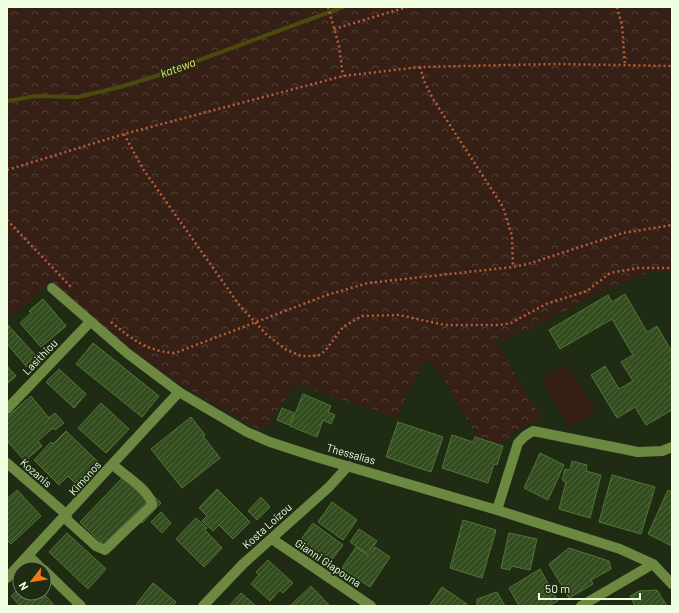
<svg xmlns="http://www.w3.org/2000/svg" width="679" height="613" font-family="Barlow,sans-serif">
  <defs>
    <pattern id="forest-crowns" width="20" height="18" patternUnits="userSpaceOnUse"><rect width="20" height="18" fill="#362016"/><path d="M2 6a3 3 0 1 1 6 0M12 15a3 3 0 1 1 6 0" fill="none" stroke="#534138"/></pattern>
    <pattern id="building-hatch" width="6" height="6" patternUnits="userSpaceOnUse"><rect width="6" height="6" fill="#334c20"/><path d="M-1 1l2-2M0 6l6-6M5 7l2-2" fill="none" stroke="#516740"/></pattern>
  </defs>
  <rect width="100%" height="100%" fill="#1f2c13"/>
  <polygon fill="#362016" points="568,364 595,413 569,428 541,379"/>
  <polygon fill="url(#forest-crowns)" points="7,7 672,7 672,272 652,271 603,291 532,328 503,340 495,339 542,419 512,433 503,444 478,438 436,366 424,360 397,418 296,384 266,427 257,429 158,371 50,282 7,321"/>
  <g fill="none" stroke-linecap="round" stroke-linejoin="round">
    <polyline stroke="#4a490e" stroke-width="4" points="7,101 36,96 78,97 120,87 156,76 343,7"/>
  </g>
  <g fill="url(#building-hatch)" stroke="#517733">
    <polygon points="625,294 647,332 657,326 672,352 672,410 646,425 635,407 617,418 591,375 605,366 619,389 633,381 621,362 633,355 612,319 560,349 549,330 608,295 612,302"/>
    <polygon points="43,299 66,326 41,347 20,323 31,313 29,311"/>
    <polygon points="8,325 38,358 27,367 7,344"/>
    <polygon points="93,343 159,396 142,417 76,364"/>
    <polygon points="7,366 16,376 7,384"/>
    <polygon points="59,369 86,394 74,408 46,382"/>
    <polygon points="303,394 331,406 328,412 335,415 331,424 323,420 317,437 290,426"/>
    <polygon points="31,396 49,418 55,413 64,423 55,430 53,428 38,441 42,446 25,461 7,441 7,417"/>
    <polygon points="101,403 129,429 106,453 78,428"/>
    <polygon points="282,408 294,413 289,425 277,420"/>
    <polygon points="191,417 205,435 203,436 220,458 182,488 151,449"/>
    <polygon points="398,422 443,437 431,472 386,457"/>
    <polygon points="66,431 98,462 76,484 68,476 59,485 34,460 51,442 53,444"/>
    <polygon points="452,435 473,442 475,437 503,446 497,465 494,464 488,483 442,468"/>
    <polygon points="540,453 564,465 548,500 524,488"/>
    <polygon points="572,461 587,465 586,471 601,475 590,518 559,509 566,482 562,480 565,469 570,470"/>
    <polygon points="128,472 161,503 142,523 138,520 109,550 80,522"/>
    <polygon points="612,475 655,487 641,534 599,522"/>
    <polygon points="217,489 250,522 233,539 219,525 213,531 202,521 207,516 199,508"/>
    <polygon points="17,490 41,516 11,544 7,540 7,499"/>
    <polygon points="668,490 672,492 672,546 648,534"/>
    <polygon points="261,497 270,507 257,520 248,511"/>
    <polygon points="332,502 357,520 343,540 318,522"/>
    <polygon points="161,512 171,523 162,533 151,522"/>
    <polygon points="196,518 207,528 205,530 222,548 204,567 176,539"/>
    <polygon points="463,520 496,530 482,578 450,568"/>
    <polygon points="313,523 343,545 330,562 300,541"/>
    <polygon points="359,529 377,541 368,554 350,542"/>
    <polygon points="67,533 106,569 88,589 49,552"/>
    <polygon points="509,533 537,539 530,570 511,566 510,570 501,568"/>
    <polygon points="356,547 369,556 375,547 390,557 370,587 342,568"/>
    <polygon points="569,548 609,561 611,569 591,580 593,584 569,598 549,564"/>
    <polygon points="268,560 293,583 283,593 280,590 270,601 251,584 259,575 256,572"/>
    <polygon points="540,569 558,601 548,606 519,606 509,588"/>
    <polygon points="153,583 176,602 173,606 135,606"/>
    <polygon points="311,586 330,606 292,606 291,605"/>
    <polygon points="442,587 467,604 466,606 429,606"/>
    <polygon points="20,588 20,593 43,593 55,606 20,606 11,596"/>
    <polygon points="657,590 667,606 635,606 630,596 639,591"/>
    <polygon points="497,592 505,606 477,606 477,599"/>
    <polygon points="241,593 256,606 229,606"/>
  </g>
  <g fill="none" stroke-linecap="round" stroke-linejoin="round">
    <g stroke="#b95e38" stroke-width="2.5" stroke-dasharray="2 3" stroke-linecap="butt">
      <polyline points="328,7 339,46 343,76"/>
      <polyline points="617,7 622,25 625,65"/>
      <polyline points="334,29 407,7"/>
      <polyline points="420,67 424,81 433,99 503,207 512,236 513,267"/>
      <polyline points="124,134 143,169 240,306 266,334 285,349 301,356 318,356 325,351 343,327 362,316 399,315 445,325 500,325 511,323 546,304 587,291 610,273 638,268 672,268"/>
      <polyline points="7,170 124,134 343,76 420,67 556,64 672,66"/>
      <polyline points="7,220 71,287"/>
      <path d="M111,322C132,339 146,351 175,353L327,295L368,283L513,267L528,264L623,233L672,225"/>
    </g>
    <g stroke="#6c8841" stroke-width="10">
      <polyline points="52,288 127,353 179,392 247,432 270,442 316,457 497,510 620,549 653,564 672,584"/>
      <polyline points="7,409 90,322"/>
      <polyline points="7,463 67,515"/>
      <polyline points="497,510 518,443 525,436 533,431 638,452 662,451 672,447"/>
      <path d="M65,518L96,546L105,550L152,505C150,490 124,475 113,465"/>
      <polyline points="272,539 371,606"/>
      <polyline points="29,556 42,569"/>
      <polyline points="44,570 81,606"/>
      <polyline points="7,578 179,392"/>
      <polyline points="203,606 243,564 329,487 348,466"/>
      <polyline points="581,606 653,564"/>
    </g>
  </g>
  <g text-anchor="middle" stroke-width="4" stroke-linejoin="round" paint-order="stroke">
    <g font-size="11" fill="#effde0" stroke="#1f2c13">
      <text transform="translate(40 357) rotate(-46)" y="4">Lasithiou</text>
      <text transform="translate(351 454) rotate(16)" y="4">Thessalias</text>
      <text transform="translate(36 473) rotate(41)" y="4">Kozanis</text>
      <text transform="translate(85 478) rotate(-48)" y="4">Kimonos</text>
      <text transform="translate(267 526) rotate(-42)" y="4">Kosta Loizou</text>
      <text transform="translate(328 563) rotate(34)" y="4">Gianni Giapouna</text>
    </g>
    <g font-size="12" font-style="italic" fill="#f8e073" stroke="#1f2c13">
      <text transform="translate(178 68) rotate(-20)" y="4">katewa</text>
    </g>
  </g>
  <rect width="679" height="613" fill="none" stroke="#effde0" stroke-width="16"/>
  <g transform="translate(32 581) rotate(239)"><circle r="19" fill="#1f2c13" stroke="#728065"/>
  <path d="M0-3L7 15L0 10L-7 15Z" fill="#f37b16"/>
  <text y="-6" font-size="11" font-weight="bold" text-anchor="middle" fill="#effde0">N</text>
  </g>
  <path d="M539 593v6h101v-6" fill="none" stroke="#effde0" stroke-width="2"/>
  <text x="545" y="593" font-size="12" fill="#effde0" stroke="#1f2c13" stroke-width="3" paint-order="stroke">50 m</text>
</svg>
